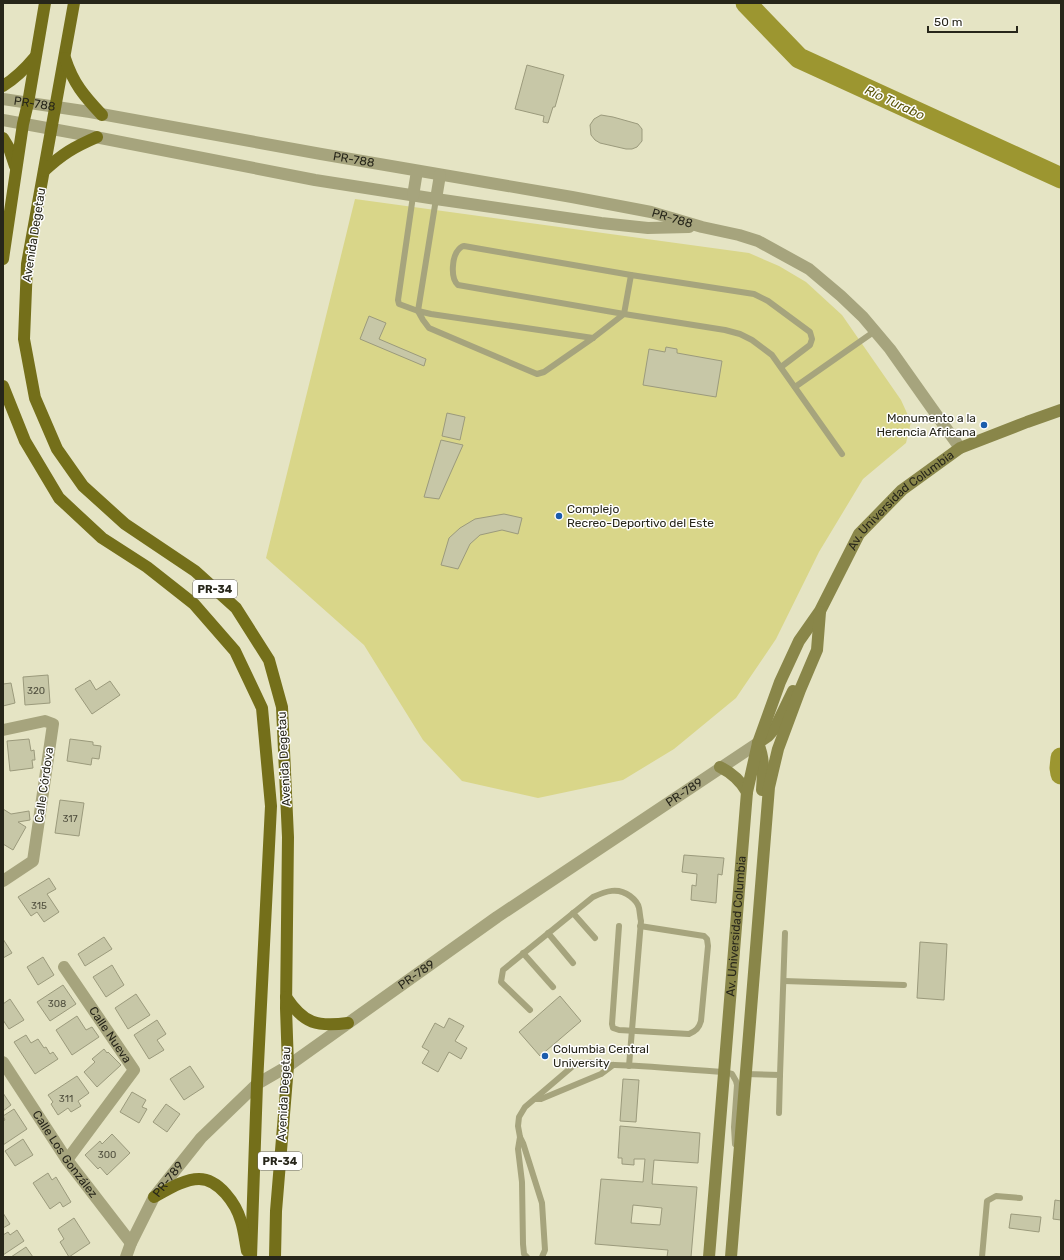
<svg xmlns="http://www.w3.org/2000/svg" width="1064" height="1260" font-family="Rubik,sans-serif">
  <rect width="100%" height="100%" fill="#e5e4c4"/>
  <polygon fill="#d9d689" points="355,199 749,253 779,266 806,282 842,315 901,400 911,422 906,443 863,479 819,552 776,639 736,698 674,749 623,780 538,798 462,781 423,740 364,645 266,558"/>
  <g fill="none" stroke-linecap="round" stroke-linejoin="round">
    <g stroke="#9c9630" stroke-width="21">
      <polyline points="746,3 799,58 1061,178"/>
      <polyline points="1061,758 1060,768 1061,774"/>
    </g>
  </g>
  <g fill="#c7c7a7" stroke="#9b9a7c" fill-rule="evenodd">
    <polygon points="527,65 564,75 555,107 553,107 548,123 543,122 544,116 515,109"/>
    <polygon points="601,115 613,117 638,124 642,129 642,141 637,147 632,149 626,149 600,143 595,140 591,135 590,125 594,119"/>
    <polygon points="369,316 386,323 379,339 426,359 424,366 360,339"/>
    <polygon points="666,347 677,349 677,353 722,361 716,397 643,385 649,349 665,352"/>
    <polygon points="447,413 465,417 460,440 442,436"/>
    <polygon points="441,440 463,445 439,499 424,497"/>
    <polygon points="504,514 522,518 518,534 502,530 480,535 470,544 458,569 441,565 449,538 460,528 475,519"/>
    <polygon points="48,675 50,703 25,705 23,677"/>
    <polygon points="90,680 96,690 110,681 120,695 92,714 75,689"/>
    <polygon points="11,683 15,703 3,706 3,684"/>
    <polygon points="29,739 31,751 34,750 35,760 32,760 33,768 10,771 7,741"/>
    <polygon points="70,739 93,742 93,745 101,746 99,759 92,758 91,765 67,761"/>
    <polygon points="60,800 84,803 79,836 55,833"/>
    <polygon points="3,809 11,814 29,811 30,820 18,822 26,827 13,850 3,844"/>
    <polygon points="684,855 724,858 722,875 718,874 716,903 691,900 692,885 696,886 697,874 682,872"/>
    <polygon points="49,878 56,889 47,894 59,912 44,922 37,912 31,916 18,897"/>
    <polygon points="104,937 112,949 85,966 78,954"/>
    <polygon points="3,939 12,953 3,958"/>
    <polygon points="920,942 947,944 944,1000 917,998"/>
    <polygon points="43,957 54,975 38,985 27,967"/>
    <polygon points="112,965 124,985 106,997 93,977"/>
    <polygon points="63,985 76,1004 50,1021 37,1002"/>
    <polygon points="136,994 150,1015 128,1029 115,1008"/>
    <polygon points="560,996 581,1021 540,1056 519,1032"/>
    <polygon points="10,999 24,1020 9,1029 3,1020 3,1004"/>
    <polygon points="77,1016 86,1030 92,1027 99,1037 72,1055 56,1030"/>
    <polygon points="449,1018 464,1026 455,1041 467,1048 461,1059 449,1052 438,1072 422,1063 429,1051 422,1047 435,1023 444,1028"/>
    <polygon points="157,1020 166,1034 157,1040 164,1050 149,1059 134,1035"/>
    <polygon points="26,1035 31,1043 38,1039 44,1048 46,1047 50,1054 53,1052 58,1059 35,1074 14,1042"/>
    <polygon points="104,1049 107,1053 108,1052 121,1065 97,1087 84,1072 95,1062 92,1059"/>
    <polygon points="190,1066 204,1087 184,1100 170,1079"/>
    <polygon points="77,1076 89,1093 78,1101 81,1106 71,1112 68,1108 58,1115 51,1104 53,1102 48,1095"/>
    <polygon points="623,1079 639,1080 636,1122 620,1121"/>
    <polygon points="132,1092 146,1100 142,1107 147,1109 139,1123 120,1112"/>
    <polygon points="3,1093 11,1105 3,1111"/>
    <polygon points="166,1104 180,1114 167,1132 153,1122"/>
    <polygon points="14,1109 27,1129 3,1145 3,1121 5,1120 3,1116"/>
    <path d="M620,1126L700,1133L698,1163L654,1160L652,1184L697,1187L691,1257H667L668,1250L595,1244L601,1179L643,1182L645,1159H634V1165L622,1164V1158H618ZM633,1205L662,1208L660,1225L631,1223Z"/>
    <polygon points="112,1134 130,1153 107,1175 100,1167 98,1169 85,1155 100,1141 102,1144"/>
    <polygon points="23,1139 33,1155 15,1166 5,1151"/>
    <polygon points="48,1173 52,1180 56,1177 71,1202 63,1207 60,1202 50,1209 33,1183"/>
    <polygon points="1055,1200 1061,1201 1061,1220 1053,1219"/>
    <polygon points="3,1213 10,1224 3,1228"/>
    <polygon points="1011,1214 1041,1217 1039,1232 1009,1228"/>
    <polygon points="74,1218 90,1243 69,1257 60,1242 64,1239 58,1229"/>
    <polygon points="17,1230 24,1241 3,1255 3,1235 8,1232 10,1235"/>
    <polygon points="26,1247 33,1257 11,1257"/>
  </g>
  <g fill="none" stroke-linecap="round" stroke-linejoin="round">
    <g stroke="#a6a47d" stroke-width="6">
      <polyline points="413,196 398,300 399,304 418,311 431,314 593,338"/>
      <path d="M436,199L418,311L423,320L429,328L537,374L544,372L593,338L624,314L631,275L464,246C463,246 460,248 459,249C452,256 450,278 458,285L624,314L725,330L740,334L752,340L772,355L842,454"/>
      <polyline points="631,275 754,294 768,301 810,332 812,339 810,345 781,367"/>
      <polyline points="795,387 875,331"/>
      <polyline points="573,913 595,938"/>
      <path d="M619,926L612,1024L613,1028L619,1030L689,1034C696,1031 699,1028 701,1021L708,946L707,939L704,936L640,926"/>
      <polyline points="548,933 573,963"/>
      <polyline points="523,953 553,987"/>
      <polyline points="784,981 904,985"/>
      <path d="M530,1010L501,982L503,970L593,897C606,891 618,887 630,896C634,899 638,903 639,908C640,913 640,917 641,921L629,1066"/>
      <polyline points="745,1074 780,1075 779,1113"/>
      <polyline points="780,1075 785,933"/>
      <polyline points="535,1099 541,1099 601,1074 613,1065"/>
      <polyline points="520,1137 523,1143 542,1203 545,1250 542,1257"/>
      <path d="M527,1257L524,1254L523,1244L522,1182L518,1149L520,1137L518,1126L519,1117L525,1107L573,1066C589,1059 599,1065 615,1065C652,1066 688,1070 724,1072L732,1074L736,1081L737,1085L734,1127L735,1144"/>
      <polyline points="982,1257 987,1201 996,1196 1020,1198"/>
    </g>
    <g stroke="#a6a47d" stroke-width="12">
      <polyline points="3,730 45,721 53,724 33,861 3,881"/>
      <path id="s1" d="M64,967L134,1070L67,1160"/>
      <path id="s2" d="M3,1062L67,1160L131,1243"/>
    </g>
    <g stroke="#a6a47d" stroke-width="12">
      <path id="s3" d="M3,99L90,112L321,154L572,197L651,212L702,227L739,235L758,241L809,269L841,296L863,317L890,349L960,448"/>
      <polyline points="3,120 85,135 315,180 436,199 601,223 648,228 689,227"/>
      <polyline points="413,196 417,171"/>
      <polyline points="436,199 440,175"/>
      <path id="s4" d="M126,1257L131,1243L154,1197L201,1138L257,1084L288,1066L497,917L758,743"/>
    </g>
    <g stroke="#898649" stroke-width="12">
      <path d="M720,767C732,773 740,780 747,792"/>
      <path d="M762,790C763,771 765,761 758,743L768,736L775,728L793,691"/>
      <path id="s5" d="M709,1257L747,792L758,743L780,682L799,641L820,611L859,534L902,490L960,448L1027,422L1061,410"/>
      <polyline points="731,1257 769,787 778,749 800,690 817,650 820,612"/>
    </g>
    <g stroke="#746f1a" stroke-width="12">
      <polyline points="74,3 27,264 24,339 35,398 57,449 83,486 125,524 195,571 236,608 269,660 282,707 288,837 286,1008 288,1066 276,1211 275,1257"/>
      <path d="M65,58C73,83 84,96 102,115"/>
      <path d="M3,86C16,78 25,69 35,57"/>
      <polyline points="3,138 9,148 15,166"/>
      <path d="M44,171C62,154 74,147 97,137"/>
      <polyline points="3,259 23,124 28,103 45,3"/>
      <polyline points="3,386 25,441 59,498 102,538 147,567 194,604 235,651 262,708 271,806 257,1084 251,1257"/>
      <path d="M286,997C304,1024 317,1027 348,1023"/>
      <path d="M154,1197C167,1190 184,1179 199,1179C219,1179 236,1204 241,1221C244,1230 245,1241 247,1251"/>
    </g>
  </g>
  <g fill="#1a5cad" stroke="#fff" stroke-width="1.5">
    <circle cx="984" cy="425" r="4"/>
    <circle cx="559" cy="516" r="4"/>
    <circle cx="545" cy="1056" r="4"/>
  </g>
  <g text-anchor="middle" stroke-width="3" stroke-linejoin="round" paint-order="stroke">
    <g font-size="10" fill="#4f4e3d">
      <text x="36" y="694">320</text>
      <text x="70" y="822">317</text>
      <text x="39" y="909">315</text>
      <text x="57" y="1007">308</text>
      <text x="66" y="1102">311</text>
      <text x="107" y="1158">300</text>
    </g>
    <g fill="#fff" stroke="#68675f" stroke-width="1">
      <rect x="193" y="580" width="44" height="18" rx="3"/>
      <rect x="258" y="1152" width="44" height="18" rx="3"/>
    </g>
    <g font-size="11" font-weight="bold" fill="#27261a">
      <text x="215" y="593">PR-34</text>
      <text x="280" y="1165">PR-34</text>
    </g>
    <g font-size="12" fill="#27261a" stroke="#fff">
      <text dy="4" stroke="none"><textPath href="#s3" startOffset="32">PR-788</textPath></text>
      <text dy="4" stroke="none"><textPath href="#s3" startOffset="356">PR-788</textPath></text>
      <text dy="4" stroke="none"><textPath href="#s3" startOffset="680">PR-788</textPath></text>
      <text transform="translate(34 235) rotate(-81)" y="4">Avenida Degetau</text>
      <text dy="4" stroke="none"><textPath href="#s5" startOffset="803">Av. Universidad Columbia</textPath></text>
      <text transform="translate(284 759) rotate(-93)" y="4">Avenida Degetau</text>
      <text transform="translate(44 785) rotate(-82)" y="4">Calle Córdova</text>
      <text dy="4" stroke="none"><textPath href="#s4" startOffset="737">PR-789</textPath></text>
      <text dy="4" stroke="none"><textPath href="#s5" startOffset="332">Av. Universidad Columbia</textPath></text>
      <text dy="4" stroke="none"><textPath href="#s4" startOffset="413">PR-789</textPath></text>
      <text dy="4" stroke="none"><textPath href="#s1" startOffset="82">Calle Nueva</textPath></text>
      <text transform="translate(284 1094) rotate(-87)" y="4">Avenida Degetau</text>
      <text dy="4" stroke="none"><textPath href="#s2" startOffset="111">Calle Los González</textPath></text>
      <text dy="4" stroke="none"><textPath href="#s4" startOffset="89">PR-789</textPath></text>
    </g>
    <g font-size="12" fill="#27261a" stroke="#fff" text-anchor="start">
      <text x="976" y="422" text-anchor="end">Monumento a la<tspan x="976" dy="14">Herencia Africana</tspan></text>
      <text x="567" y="513">Complejo<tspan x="567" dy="14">Recreo-Deportivo del Este</tspan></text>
      <text x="553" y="1053">Columbia Central<tspan x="553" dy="14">University</tspan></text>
    </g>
    <g font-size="13" font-style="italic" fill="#5c570b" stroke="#fff">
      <text transform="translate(895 102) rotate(25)" y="5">Río Turabo</text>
    </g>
  </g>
  <rect width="1064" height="1260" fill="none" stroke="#27261a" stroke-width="8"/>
  <path d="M928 26v6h89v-6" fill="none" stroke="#27261a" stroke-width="2"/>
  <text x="934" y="26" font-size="12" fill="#27261a" stroke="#ffffff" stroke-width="3" paint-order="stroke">50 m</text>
</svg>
